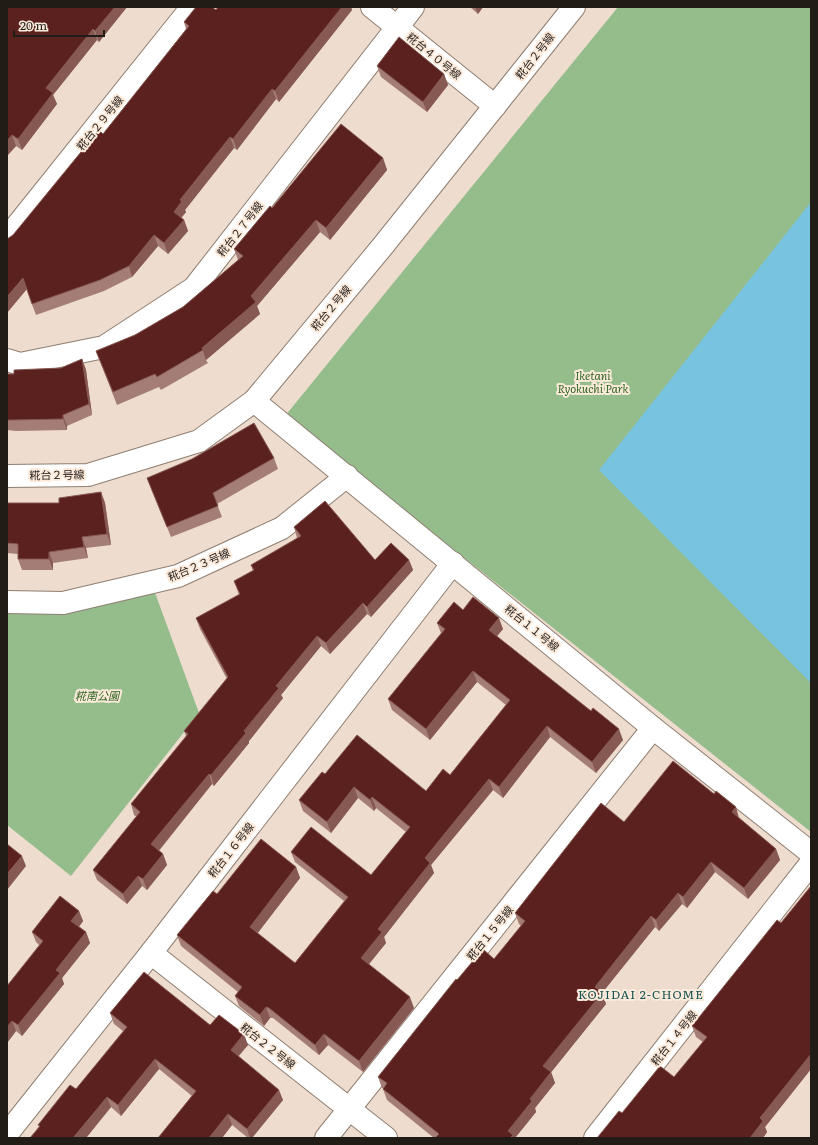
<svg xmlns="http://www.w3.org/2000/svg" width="818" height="1145" font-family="Literata,'Noto Sans JP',serif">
  <rect width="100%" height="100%" fill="#eedcce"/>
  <g fill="#95bd8c">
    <polygon points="618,7 811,7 811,832 285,416"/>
    <polygon points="154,590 199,713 71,876 7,825 7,611"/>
  </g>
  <polygon fill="#78c3e0" points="811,202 811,683 599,470"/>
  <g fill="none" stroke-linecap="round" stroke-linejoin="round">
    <defs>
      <g id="minor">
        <polyline points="372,7 495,106"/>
        <polyline points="7,238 192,7"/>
        <polyline points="7,360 20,364 104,347 194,288 413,7"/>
        <polyline points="254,401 653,728 811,853"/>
        <polyline points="7,476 88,475 199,441 254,401 382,247 574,7"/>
        <polyline points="7,602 63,603 178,576 282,528 347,476"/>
        <polyline points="151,953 386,1138"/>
        <polyline points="7,1134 151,953 453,563"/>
        <polyline points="326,1138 653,728"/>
        <polyline points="595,1138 811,863"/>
      </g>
    </defs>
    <use href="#minor" stroke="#8f7f72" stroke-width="24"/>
    <use href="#minor" stroke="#fff" stroke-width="22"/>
  </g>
  <g fill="#a47e76">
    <polygon points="7,7 127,7 99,42 97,40 53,95 57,104 22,150 16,146 7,156"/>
    <polygon points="218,7 351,7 352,10 279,102 276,99 237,150 234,148 185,210 186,212 181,218 184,220 188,231 168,254 158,246 132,277 104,291 36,315 8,239 13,235 103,134 186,29 184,22 216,10"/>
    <polygon points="470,7 483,7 478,14"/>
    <polygon points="377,66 444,74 448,85 427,112 381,77"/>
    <polygon points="383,158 387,170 330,240 320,232 257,306 260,314 206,360 208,363 161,390 159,387 117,405 96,351 135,335 183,307 238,260 234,249 272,208"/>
    <polygon points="82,359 86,370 92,415 67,426 67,430 16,431 7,430 7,374 14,374 61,368"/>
    <polygon points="274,458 278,469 217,504 222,517 171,537 147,478"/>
    <polygon points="101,492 105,503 111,545 86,548 88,558 53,563 53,570 22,570 18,559 18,554 7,553 7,503 59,503"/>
    <polygon points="294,527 375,560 409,560 413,570 371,617 367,614 330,654 321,646 281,695 283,698 249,741 249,743 214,786 212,784 159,851 163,854 167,865 147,890 142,886 127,904 97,880 93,870 137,817 134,815 131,804 186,736 184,731 227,679 200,629 196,618 239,595 234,581 253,571 251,565 297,538"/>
    <polygon points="463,610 503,629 497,636 623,740 596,773 550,737 503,798 493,790 431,865 434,873 384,937 386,943 369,964 414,1008 363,1072 328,1045 319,1055 273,1018 270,1018 264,1026 239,1006 235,996 238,992 181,946 177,935 217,894 296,867 300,878 257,933 295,963 344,901 295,862 291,852 371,875 406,832 376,808 374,811 358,798 331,833 303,811 299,800 325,774 426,791 450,775 506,705 477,682 430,740 392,710 388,699 441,633 437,623"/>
    <polygon points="739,818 776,849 780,860 748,899 715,872 687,908 682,904 659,931 655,927 602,993 606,1004 551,1072 555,1083 535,1108 536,1112 515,1138 434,1138 387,1100 383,1089 383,1088 382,1088 378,1077 457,980 494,959 521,926 519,924 515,913 624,822"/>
    <polygon points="811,886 811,1069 765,1127 767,1132 763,1138 597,1138 622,1113 674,1077 703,1042 696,1037 692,1026 781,923"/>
    <polygon points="79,911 83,921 79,927 86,932 90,943 62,978 64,984 22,1036 16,1031 7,1043 7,986 39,945 36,942 32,932"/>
    <polygon points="110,1013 210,1025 248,1045 238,1057 283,1100 252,1138 248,1138 232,1125 222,1138 158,1138 192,1096 159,1069 121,1116 111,1107 86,1138 30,1138 39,1127 38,1125 76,1089 123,1031 114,1024"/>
  </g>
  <g fill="#875953">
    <polygon points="115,7 127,7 99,42 95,31"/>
    <polygon points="342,7 351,7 352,10 279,102 275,91"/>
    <polygon points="475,7 483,7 478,14"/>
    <polygon points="93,29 97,40 53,95 57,104 22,150 18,139 46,88"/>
    <polygon points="444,74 448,85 427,112 423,102"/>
    <polygon points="272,89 276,99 237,150 233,139"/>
    <polygon points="12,135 16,146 7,156 7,141"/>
    <polygon points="230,137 234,148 185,210 186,212 178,222 174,212 180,200"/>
    <polygon points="383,158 387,170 330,240 326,228"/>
    <polygon points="184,220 188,231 168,254 164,243"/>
    <polygon points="316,220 320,232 257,306 260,314 206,360 202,348 251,296"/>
    <polygon points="154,235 158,246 132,277 129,266"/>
    <polygon points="23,278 27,289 7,313 7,297"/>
    <polygon points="82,359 86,370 92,415 89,404"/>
    <polygon points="63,415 67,426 67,430 63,419"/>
    <polygon points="101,492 105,503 111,545 107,534"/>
    <polygon points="82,537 86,548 88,558 84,547"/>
    <polygon points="49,552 53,563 53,570 49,559"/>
    <polygon points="409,560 413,570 371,617 367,607"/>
    <polygon points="363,603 367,614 330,654 326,643"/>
    <polygon points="499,618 503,629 493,641 489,630"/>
    <polygon points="317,636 321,646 281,695 283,698 249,741 249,743 214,786 211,775 244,731 276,686"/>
    <polygon points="473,671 477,682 430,740 426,729"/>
    <polygon points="547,726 550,737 503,798 499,787"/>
    <polygon points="619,729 623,740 596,773 592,762"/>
    <polygon points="209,774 212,784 155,855 151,844"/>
    <polygon points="489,779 493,790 431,865 434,873 384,937 386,943 365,969 361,958 378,929 425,858"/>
    <polygon points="354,787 358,798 331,833 327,822"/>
    <polygon points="372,797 376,808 374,811 370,800"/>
    <polygon points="736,807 739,818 735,823 732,812"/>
    <polygon points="776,849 780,860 748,899 744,888"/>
    <polygon points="163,854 167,865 147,890 143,879"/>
    <polygon points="22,856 26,866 7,890 7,874"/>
    <polygon points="711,862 715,872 687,908 683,897"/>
    <polygon points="296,867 300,878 254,938 250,927"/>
    <polygon points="138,876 142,886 127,904 123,894"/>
    <polygon points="678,893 682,904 659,931 656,920"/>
    <polygon points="79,911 83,921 75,932 71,921"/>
    <polygon points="651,916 655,927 602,993 606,1004 549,1075 551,1072 555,1083 535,1108 536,1112 515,1138 510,1138 508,1131 530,1099 543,1066 595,987"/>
    <polygon points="86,932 90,943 62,978 64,984 22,1036 18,1025 56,970"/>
    <polygon points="410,997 414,1008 363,1072 359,1061"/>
    <polygon points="266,1007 270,1018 264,1026 260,1015"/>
    <polygon points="12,1021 16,1031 7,1043 7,1027"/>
    <polygon points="244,1034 248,1045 234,1061 231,1050"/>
    <polygon points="324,1034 328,1045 319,1055 315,1045"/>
    <polygon points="811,1054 811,1069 765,1127 767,1132 763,1138 750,1138 760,1118"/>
    <polygon points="155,1059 159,1069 121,1116 118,1105"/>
    <polygon points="279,1090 283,1100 252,1138 250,1138 247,1129"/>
    <polygon points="107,1097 111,1107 86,1138 73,1138"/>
    <polygon points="228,1114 232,1125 222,1138 209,1138"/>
  </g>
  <g fill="#5b211e" stroke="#875953">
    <polygon points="7,7 115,7 95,31 93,29 46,88 53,93 18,139 12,135 7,141"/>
    <polygon points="196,7 212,7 216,10 218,7 342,7 275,91 272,89 233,139 230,137 180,200 182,201 174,212 184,220 164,243 154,235 129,266 100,280 32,304 23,278 7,297 7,239 13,235 99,130 103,134 189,26 184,22"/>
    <polygon points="399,37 444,74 423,102 377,66"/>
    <polygon points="341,124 383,158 326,228 316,220 251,296 256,302 202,348 203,350 157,377 155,374 113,392 96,351 135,335 183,307 243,256 234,249 270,206 272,208"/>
    <polygon points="82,359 89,404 63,415 63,419 12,420 7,420 7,374 14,374 14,370 61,368"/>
    <polygon points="254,423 274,458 213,493 218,506 167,527 147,478 192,459"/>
    <polygon points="101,492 107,534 82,537 84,547 49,552 49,559 18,559 18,544 7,543 7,503 59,503 59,498"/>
    <polygon points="325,501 375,560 391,543 409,560 367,607 363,603 326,643 317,636 276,686 279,688 244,731 246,733 211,775 209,774 151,844 163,854 143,879 138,876 123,894 93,870 140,812 131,804 188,734 184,731 228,677 196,618 240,594 234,581 254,570 251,565 301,536 294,527"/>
    <polygon points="473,597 499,618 489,630 591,711 593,708 619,729 592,762 547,726 499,787 489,779 425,858 430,863 378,929 382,932 361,958 410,997 359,1061 324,1034 315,1045 269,1008 266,1007 260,1015 235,996 242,987 177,935 213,891 217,894 261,839 296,867 250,927 295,963 348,897 291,852 311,827 371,875 410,827 372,797 370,800 354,787 327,822 299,800 322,772 325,774 357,735 426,791 443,769 450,775 510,700 473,671 426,729 388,699 445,629 437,623 454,602 463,610"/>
    <polygon points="673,761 714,794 716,791 736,807 732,812 776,849 744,888 711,862 683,897 678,893 656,920 651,916 595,987 602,993 543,1066 551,1072 530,1099 532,1101 508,1131 513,1135 510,1138 435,1138 439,1134 383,1089 387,1083 378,1077 456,979 457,980 483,949 494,959 525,921 515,913 601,803 624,822"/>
    <polygon points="7,844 22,856 7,874"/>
    <polygon points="811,886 811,1054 760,1118 763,1121 750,1138 597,1138 619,1111 622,1113 660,1066 674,1077 707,1037 692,1026 777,920 781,923"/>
    <polygon points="60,896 79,911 71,921 86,932 56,970 60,973 18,1025 12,1021 7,1027 7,986 43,941 32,932"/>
    <polygon points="144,972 210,1025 219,1015 244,1034 231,1050 279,1090 247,1129 228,1114 209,1138 158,1138 196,1091 155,1059 118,1105 107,1097 73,1138 30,1138 40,1126 38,1125 70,1085 76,1089 127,1027 110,1013"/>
  </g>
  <g text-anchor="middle" stroke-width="4" stroke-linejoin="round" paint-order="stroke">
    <g font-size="11" fill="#221c17" stroke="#fceadb">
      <text transform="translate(434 56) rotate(39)" y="4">糀台４０号線</text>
      <text transform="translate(535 56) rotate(-52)" y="4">糀台２号線</text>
      <text transform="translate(100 123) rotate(-51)" y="4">糀台２９号線</text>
      <text transform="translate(240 229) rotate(-52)" y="4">糀台２７号線</text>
      <text transform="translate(331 308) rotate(-50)" y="4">糀台２号線</text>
      <text transform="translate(57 475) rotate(-1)" y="4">糀台２号線</text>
      <text transform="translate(199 565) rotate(-23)" y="4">糀台２３号線</text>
      <text transform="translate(532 628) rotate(39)" y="4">糀台１１号線</text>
      <text transform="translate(231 850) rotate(-52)" y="4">糀台１６号線</text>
      <text transform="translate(490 933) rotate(-51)" y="4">糀台１５号線</text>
      <text transform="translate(674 1038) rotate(-52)" y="4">糀台１４号線</text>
      <text transform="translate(268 1046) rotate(38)" y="4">糀台２２号線</text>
    </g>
    <g font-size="11" font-style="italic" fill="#2f6521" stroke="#fceadb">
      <text x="593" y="380">Iketani<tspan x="593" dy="13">Ryokuchi Park</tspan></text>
      <text x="97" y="700">糀南公園</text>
    </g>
    <g font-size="12" letter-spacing="1" fill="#185453" stroke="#fceadb">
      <text x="641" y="999">KOJIDAI 2-CHOME</text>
    </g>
  </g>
  <rect width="818" height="1145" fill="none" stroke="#221c17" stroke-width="16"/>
  <path d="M14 30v6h90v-6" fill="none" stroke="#221c17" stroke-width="2"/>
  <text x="20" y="30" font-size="12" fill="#221c17" stroke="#fceadb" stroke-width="3" paint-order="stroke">20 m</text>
</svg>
